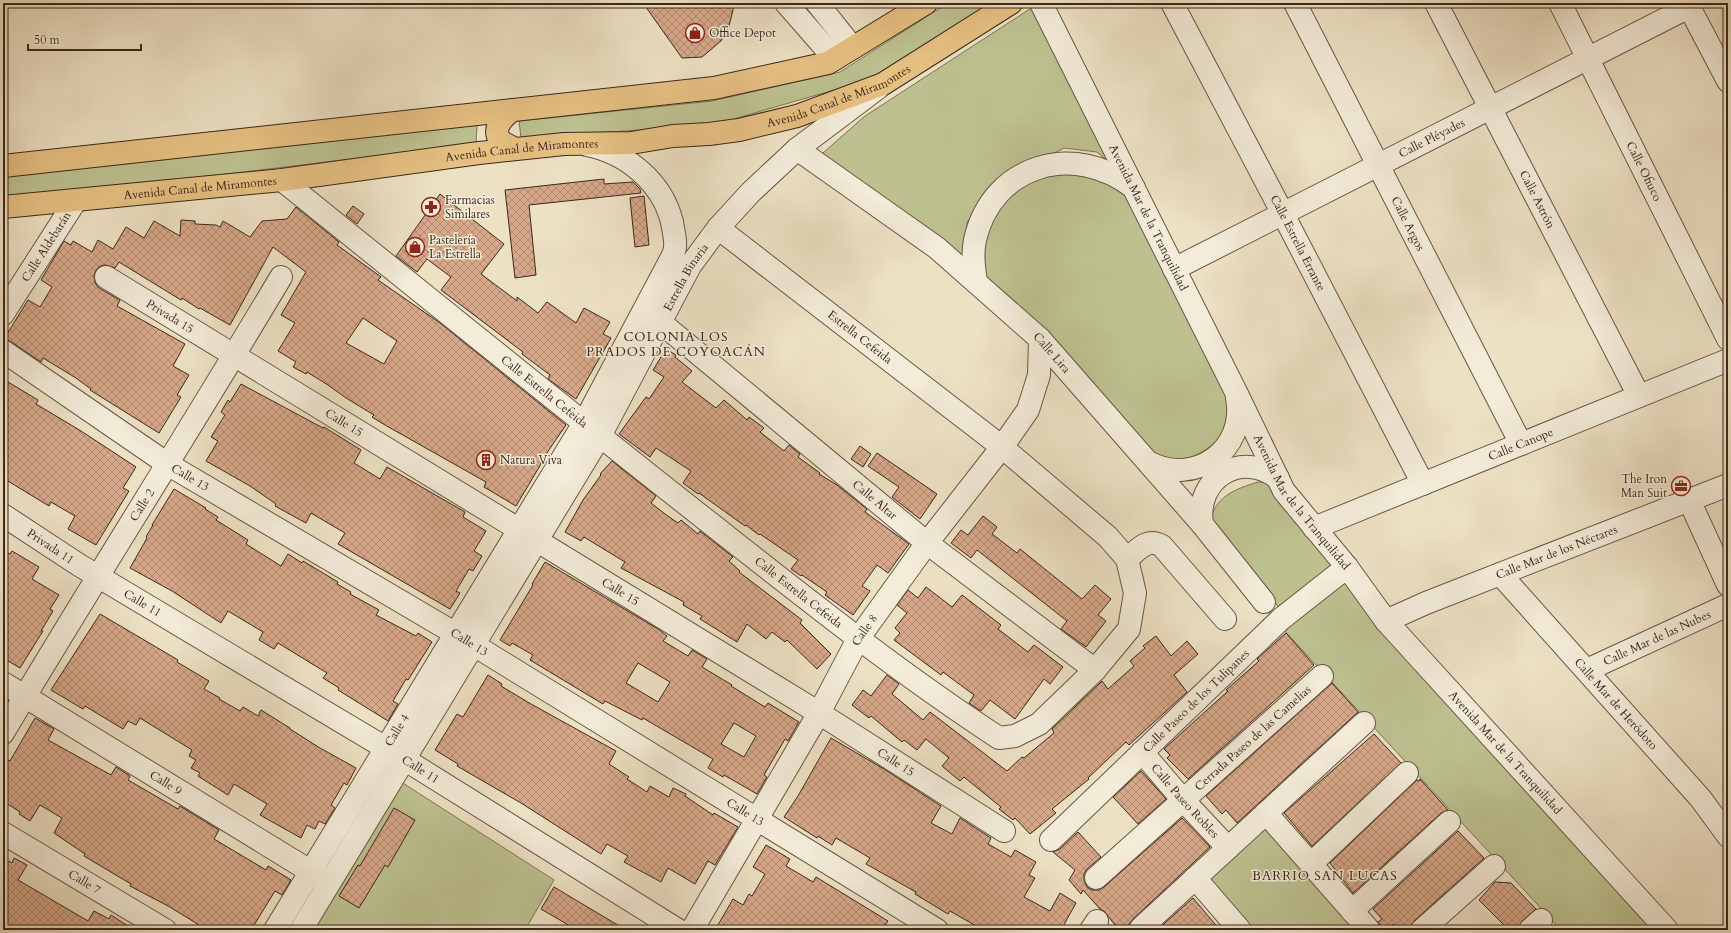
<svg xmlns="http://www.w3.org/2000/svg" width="1731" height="933" font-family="Cardo,serif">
  <defs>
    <pattern id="building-cross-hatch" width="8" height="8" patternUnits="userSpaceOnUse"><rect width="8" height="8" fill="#d7a889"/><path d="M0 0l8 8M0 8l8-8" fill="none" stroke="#b0896f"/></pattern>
  </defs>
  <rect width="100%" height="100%" fill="#ede1c4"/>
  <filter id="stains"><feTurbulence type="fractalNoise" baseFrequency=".005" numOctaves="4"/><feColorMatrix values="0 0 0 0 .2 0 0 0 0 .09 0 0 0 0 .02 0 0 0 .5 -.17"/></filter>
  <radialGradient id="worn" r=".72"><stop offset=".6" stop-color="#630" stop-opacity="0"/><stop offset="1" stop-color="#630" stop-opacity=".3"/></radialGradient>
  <g fill="#bdc190" stroke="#7c7456">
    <polygon points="948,3 992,3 872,79 713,125 521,138 519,121 712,101 840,72"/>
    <polygon points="1036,5 1122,173 1097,152 1064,148 1035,163 1004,183 967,222 970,269 815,160 865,116"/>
    <polygon points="477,125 476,144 3,201 3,177"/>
    <path d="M1058,159L1132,192L1231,393C1229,405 1227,426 1220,436C1211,450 1192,457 1178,464L1151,457L985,286L981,246L990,213Z"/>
    <path d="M1258,482L1274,483L1339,566L1282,611L1209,523C1216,496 1233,490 1258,482Z"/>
    <polygon points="1346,575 1659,930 1561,930 1281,627"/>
    <polygon points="398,780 554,880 525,930 308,930"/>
    <polygon points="1268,824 1359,930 1251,930 1207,877"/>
  </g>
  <g fill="url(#building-cross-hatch)" stroke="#3c271b" fill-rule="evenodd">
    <polygon points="643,3 733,3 733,10 729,26 721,41 702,57 682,58"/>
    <polygon points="604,179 604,184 633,182 640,189 641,193 529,205 536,275 515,278 505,190"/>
    <polygon points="440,194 504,244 481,274 517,301 517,297 538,313 547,302 576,323 584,308 610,322 603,334 611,338 576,399 548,379 550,375 522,354 523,352 441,290 451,277 427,259 417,272 396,256"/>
    <polygon points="644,196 649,245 635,247 630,198"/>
    <polygon points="353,206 364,214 357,224 346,215"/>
    <path d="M296,207L339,242L337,245L381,277L378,280L440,323L566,425L540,463L541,464L516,506L484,487L486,482L385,425L372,417L374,415L346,398L328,385L307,372L306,374L293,367L296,362L278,351L295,323L281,315L306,272L273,247L230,325L200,308L199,309L182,298L181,300L119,262L115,268L106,265L100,266L96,270L94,276L95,283L99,288L120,300L117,306L185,344L173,366L189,375L177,395L181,397L159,433L90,390L91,389L76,378L43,358L41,362L10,341L4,339L28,300L40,307L52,287L41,280L64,241L71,245L73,241L92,252L98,240L113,249L126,227L144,238L154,221L180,236L181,220L195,221V224L216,225L220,227L223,221L250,237L262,221L287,219ZM363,318L397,341L384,364L346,343Z"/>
    <polygon points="666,349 676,355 675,357 692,371 682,382 716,408 724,400 747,420 749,417 764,428 760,432 784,451 789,445 800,454 798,457 820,473 819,474 837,485 867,509 865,512 909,544 888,573 877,565 862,586 870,591 853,615 825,595 827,592 802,575 801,576 791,569 798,560 760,534 759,535 746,525 745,526 699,493 698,494 683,483 691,471 656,448 650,457 619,434 646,397 649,399 664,377 653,370"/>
    <polygon points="3,379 38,400 36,404 81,431 136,467 123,488 129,491 96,545 68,529 75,516 51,502 49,506 3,478"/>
    <polygon points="241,384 323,428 324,427 361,450 354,463 380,479 387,467 465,512 463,517 486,531 474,551 482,556 473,571 469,569 456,591 460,593 450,609 338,544 345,533 311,513 306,523 275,506 276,504 250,486 206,461 218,441 211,437 225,415 221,412 228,400 230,402"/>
    <polygon points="860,446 871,454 863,467 851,459"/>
    <polygon points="877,453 937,494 920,519 892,497 899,487 868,466"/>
    <polygon points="612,461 656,496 651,503 665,514 678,523 681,520 698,534 700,531 733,557 729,561 740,571 739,572 802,620 800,623 831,654 817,669 787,640 785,642 772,632 766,639 747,624 737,642 700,619 702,616 683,605 684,602 621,568 625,562 584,537 581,541 565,532 583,500 601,475 600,474"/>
    <polygon points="174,489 206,508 205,509 218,517 216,520 248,540 246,544 281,566 288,554 302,563 303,561 338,582 337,584 351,592 350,594 379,610 376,615 416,636 418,633 432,642 408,680 406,679 393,701 398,704 388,721 338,690 339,688 323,678 327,673 278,643 274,649 259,640 263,632 228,611 221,623 172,591 130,568 147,538 146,537 153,525 152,525"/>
    <polygon points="983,516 997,527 992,534 1017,553 1020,549 1082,599 1095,585 1111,599 1098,615 1106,621 1086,647 1061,629 1067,621 977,550 971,558 951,543 961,530 968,535"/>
    <polygon points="3,550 10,554 12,551 39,567 32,579 59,595 50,609 53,611 41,631 43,631 20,668 3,658"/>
    <path d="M545,562L658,629L667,636L663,641L688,656L692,650L707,659L702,667L732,685L731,686L765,707L768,703L799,722L788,741L785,739L764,775L767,777L757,794L724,775L723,777L708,768L713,759L643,718L642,720L605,701L603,704L530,660L533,655L512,643L510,646L500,640L533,585L532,584ZM638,663L670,682L658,702L626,683ZM734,723L756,736L744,757L721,744Z"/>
    <polygon points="926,587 952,607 962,595 1001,625 998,629 1028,652 1034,645 1063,667 1050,684 1044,679 1015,719 990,700 981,711 969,703 974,695 943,672 941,675 894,640 900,633 895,628 907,613 897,605 908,590 918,598"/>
    <polygon points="100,614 178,660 177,662 209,681 204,689 220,698 219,699 240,711 243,707 258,716 261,710 290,728 290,729 320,748 356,768 347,785 344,783 331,805 335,808 325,824 319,821 315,829 307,825 301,838 260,815 267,804 234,784 228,795 198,776 200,773 191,768 196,760 189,756 192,750 140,718 136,725 128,721 123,729 85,706 83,709 51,690"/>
    <polygon points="1286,633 1314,665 1188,779 1167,758 1170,755 1164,749 1228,691 1226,690 1259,661 1257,659"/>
    <polygon points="1156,636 1171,656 1187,641 1198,654 1174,675 1187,692 1129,745 1126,742 1088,778 1089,779 1052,809 1056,813 1030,834 1015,818 1013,820 999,809 1001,807 964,777 960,781 942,766 949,758 926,739 917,750 904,740 902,742 871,716 869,718 852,705 863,690 871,696 887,675 899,684 892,694 923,720 930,712 1007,771 1022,757 1024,758 1054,733 1052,729 1102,681 1108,689 1134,666 1130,661 1145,648 1143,646"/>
    <polygon points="488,675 502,684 501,686 531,704 616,751 609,764 629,777 627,779 647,792 650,786 669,797 673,788 686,794 685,796 713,815 714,813 738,827 715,865 708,861 695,884 668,868 661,882 624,862 628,856 607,844 601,854 521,803 457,766 458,764 435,750 457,714 463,717"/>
    <polygon points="1332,683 1358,712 1237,823 1226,810 1222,814 1206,796"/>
    <polygon points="35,718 54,729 48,740 111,775 116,767 130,776 128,780 178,809 180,806 219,830 214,839 266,870 268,866 291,880 282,895 275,891 251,930 207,930 170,907 130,886 131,884 84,856 85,854 54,833 62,818 40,805 30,821 19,814 20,812 3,801 3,769 8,760 10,761"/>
    <polygon points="1374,734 1401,763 1312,846 1284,813"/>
    <polygon points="831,738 884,769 941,806 931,823 952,834 960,818 991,838 988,844 1011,857 1015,850 1036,862 1029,875 1035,878 1024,897 1050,911 1060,893 1076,903 1061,930 983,930 950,911 948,914 915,894 916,892 866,864 870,858 836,838 832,845 818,836 817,838 784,817 798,796"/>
    <polygon points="1141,771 1166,799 1138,824 1113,797"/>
    <polygon points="1420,779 1448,810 1441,813 1353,893 1330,863 1417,780 1419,781"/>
    <polygon points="394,808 415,820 388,867 385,865 359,908 339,896 358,865 360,866"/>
    <polygon points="1182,818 1210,847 1133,919 1129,924 1129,930 1119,930 1104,911 1100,909 1083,890 1081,894 1069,880 1075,870 1053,852 1060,849 1078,832 1101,857 1087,869 1084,874 1084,880 1087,887 1092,890 1099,890 1104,887"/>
    <polygon points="1458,831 1484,858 1414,921 1410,930 1399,930 1393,924 1387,930 1384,930 1378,922 1382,919 1373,909"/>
    <polygon points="766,845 790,859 786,866 813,882 816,877 888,921 882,930 715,930 733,899 743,905 749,894 752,896 765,874 753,867"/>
    <polygon points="3,858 12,863 14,858 27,865 18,880 88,921 94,911 109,919 111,915 134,930 3,930"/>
    <polygon points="1495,882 1511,883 1536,909 1522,921 1518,930 1509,930 1479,900"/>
    <polygon points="554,887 626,930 577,930 541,909"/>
    <polygon points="1193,898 1220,930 1157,930"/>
  </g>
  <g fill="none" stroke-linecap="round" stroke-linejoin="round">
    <defs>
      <g id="minor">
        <polyline points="786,3 835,59"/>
        <polyline points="817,3 853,48"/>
        <path id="s1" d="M1041,3L1237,394L1284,491L1347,567L1386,621L1667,930"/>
        <path id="s2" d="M1172,3L1283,214L1423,484"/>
        <path id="s3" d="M1295,3L1521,444"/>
        <path id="s4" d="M1436,3L1639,396"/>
        <path id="s5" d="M1560,3L1728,339"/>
        <polyline points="1687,3 1728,81"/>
        <path id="s6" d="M797,149L937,248L1040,339L1202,524L1264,602"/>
        <path id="s7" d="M282,180C425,295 566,410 710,523C804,597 898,672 999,738L1015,736L1039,724L1095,670L1129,629L1135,593L1127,559L1108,537L1002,447L718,228"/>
        <path id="s8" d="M1174,269L1689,7"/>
        <path id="s9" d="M106,277L819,713L1004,831"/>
        <path d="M976,282C974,268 972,254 975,240C992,164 1075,141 1134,188"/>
        <path id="s10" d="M3,314L76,200"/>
        <path id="s11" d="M660,322L927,543L1095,670"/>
        <path id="s12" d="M3,351L169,465L456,634L937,930"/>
        <path d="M1148,462C1194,487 1247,450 1237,398"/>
        <polyline points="1689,500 1728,585"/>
        <path id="s13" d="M3,515L79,565L404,759L678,930"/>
        <path d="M1202,524C1195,478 1241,450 1278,478"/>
        <path id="s14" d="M1314,528L1728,360"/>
        <path d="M1127,559C1138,550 1147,537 1162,546L1225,619"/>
        <path id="s15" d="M1500,574L1701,799L1728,836"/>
        <path id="s16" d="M1386,621L1426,603L1728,485"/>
        <path id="s17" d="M1587,670L1728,605"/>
        <path id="s18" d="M3,683L323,879"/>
        <path id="s19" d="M3,733C94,580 190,430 281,277"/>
        <path id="s20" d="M1142,752L1183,800L1228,848"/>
        <polyline points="1266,813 1369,930"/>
        <path id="s21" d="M3,833L165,930"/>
        <path id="s22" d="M1051,840L1281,619L1347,567"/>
        <polyline points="1311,864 1407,773"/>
        <path id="s23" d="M1096,878L1322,676"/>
        <polyline points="1195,878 1240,930"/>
        <polyline points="1352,911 1449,822"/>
        <polyline points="1141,928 1364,723"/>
        <path id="s24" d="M275,930L584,423L670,261C672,257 675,252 675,247C676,239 673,230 672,222C662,182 627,153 587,145"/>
        <path id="s25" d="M301,930L600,436L690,266L718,228L751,192L797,149L878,88"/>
        <path id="s26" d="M692,930L819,713L858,639L927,543L1002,447L1028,410L1039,375L1040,339"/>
        <polyline points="1091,930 1097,921"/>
        <polyline points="1422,930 1494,866"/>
        <polyline points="1530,930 1541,920"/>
      </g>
      <g id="major">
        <path d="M512,110C502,119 492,127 500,141L515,149"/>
        <polyline points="3,166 714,88 828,63 926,3"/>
        <path id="s27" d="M3,207L282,180L479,153L564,144L631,143L673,136L709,134L739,130L797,116L883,84L1011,3"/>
      </g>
    </defs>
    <use href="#minor" stroke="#685645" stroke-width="24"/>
    <use href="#major" stroke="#3c271b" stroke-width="24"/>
    <use href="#minor" stroke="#f3ecd9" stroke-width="22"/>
    <use href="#major" stroke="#e6c082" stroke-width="22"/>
  </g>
  <defs>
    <symbol id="shop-ring" viewBox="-11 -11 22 22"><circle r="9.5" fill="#f3ecd9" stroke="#8f2418" stroke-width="1.5"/><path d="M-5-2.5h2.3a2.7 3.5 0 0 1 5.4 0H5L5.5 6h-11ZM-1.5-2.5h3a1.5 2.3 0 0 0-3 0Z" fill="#8f2418"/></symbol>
    <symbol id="pharmacy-ring" viewBox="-11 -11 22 22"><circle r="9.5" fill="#f3ecd9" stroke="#8f2418" stroke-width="1.5"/><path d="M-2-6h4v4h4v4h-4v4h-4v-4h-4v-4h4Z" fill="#8f2418"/></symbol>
    <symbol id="building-ring" viewBox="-11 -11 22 22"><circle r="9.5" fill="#f3ecd9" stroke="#8f2418" stroke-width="1.5"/><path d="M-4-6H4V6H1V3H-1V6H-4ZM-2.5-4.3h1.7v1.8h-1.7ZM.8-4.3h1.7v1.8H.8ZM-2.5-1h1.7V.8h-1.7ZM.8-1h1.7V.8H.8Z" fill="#8f2418"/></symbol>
    <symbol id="office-ring" viewBox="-11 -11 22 22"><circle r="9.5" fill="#f3ecd9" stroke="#8f2418" stroke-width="1.5"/><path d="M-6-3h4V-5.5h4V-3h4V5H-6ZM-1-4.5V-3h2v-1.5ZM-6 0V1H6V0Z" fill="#8f2418"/></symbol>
  </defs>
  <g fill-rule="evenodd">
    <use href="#shop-ring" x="684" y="22" width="22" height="22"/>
    <use href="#pharmacy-ring" x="420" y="196" width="22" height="22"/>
    <use href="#shop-ring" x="404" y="236" width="22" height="22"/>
    <use href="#building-ring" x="475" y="449" width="22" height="22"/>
    <use href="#office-ring" x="1670" y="475" width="22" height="22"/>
  </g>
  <g text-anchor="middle" stroke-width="3" stroke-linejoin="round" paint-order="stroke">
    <g font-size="12" fill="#3c271b" stroke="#f3ecd9" text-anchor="start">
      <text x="709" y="37">Office Depot</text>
      <text x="445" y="204">Farmacias<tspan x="445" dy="14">Similares</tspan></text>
      <text x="429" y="244">Pastelería<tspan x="429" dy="14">La Estrella</tspan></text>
      <text x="500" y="464">Natura Viva</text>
      <text x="1667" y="483" text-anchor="end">The Iron<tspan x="1667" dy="14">Man Suit</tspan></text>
    </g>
    <g font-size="12" fill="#3c271b" stroke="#f3ecd9">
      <text dy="4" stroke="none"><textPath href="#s27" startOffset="846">Avenida Canal de Miramontes</textPath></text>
      <text dy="4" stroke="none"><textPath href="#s8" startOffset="289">Calle Pléyades</textPath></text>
      <text dy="4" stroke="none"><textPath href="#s27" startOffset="522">Avenida Canal de Miramontes</textPath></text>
      <text dy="4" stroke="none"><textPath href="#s5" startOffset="188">Calle Ofiuco</textPath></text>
      <text dy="4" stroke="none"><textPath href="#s27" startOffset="198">Avenida Canal de Miramontes</textPath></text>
      <text dy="4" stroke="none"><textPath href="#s4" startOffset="221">Calle Astrón</textPath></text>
      <text dy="4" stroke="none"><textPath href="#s1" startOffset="240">Avenida Mar de la Tranquilidad</textPath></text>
      <text dy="4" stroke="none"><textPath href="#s3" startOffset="248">Calle Argos</textPath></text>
      <text dy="4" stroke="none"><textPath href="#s2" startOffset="271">Calle Estrella Errante</textPath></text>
      <text dy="4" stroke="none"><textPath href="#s10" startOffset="80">Calle Aldebarán</textPath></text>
      <text dy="4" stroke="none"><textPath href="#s25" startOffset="758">Estrella Binaria</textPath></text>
      <text dy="4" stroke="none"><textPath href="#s9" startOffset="75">Privada 15</textPath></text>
      <text transform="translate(860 337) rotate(38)" y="4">Estrella Cefeida</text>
      <text dy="4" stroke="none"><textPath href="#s6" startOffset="327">Calle Lira</textPath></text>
      <text dy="4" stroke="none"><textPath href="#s7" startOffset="337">Calle Estrella Cefeida</textPath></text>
      <text dy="4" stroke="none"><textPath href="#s9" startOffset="279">Calle 15</textPath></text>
      <text dy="4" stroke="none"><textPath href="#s14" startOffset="223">Calle Canope</textPath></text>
      <text dy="4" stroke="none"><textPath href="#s12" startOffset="226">Calle 13</textPath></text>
      <text dy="4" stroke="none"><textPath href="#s11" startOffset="279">Calle Altar</textPath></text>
      <text dy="4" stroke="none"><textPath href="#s1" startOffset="564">Avenida Mar de la Tranquilidad</textPath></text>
      <text dy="4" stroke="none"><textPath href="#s19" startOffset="267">Calle 2</textPath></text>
      <text dy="4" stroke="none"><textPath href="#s13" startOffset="57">Privada 11</textPath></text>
      <text dy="4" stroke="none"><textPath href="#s16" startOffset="184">Calle Mar de los Néctares</textPath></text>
      <text dy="4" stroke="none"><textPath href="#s9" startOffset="603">Calle 15</textPath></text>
      <text dy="4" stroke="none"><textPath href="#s7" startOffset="661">Calle Estrella Cefeida</textPath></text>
      <text dy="4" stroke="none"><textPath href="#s13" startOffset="165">Calle 11</textPath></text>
      <text dy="4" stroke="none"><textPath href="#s26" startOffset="346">Calle 8</textPath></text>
      <text dy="4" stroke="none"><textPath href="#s17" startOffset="77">Calle Mar de las Nubes</textPath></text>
      <text dy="4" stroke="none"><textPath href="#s12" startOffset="550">Calle 13</textPath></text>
      <text dy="4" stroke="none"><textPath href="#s22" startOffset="201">Calle Paseo de los Tulipanes</textPath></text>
      <text dy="4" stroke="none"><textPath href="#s15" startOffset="174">Calle Mar de Heródoto</textPath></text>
      <text dy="4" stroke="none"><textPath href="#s24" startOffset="234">Calle 4</textPath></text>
      <text dy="4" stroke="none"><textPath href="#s23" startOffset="210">Cerrada Paseo de las Camelias</textPath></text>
      <text dy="4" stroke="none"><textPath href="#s1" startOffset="888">Avenida Mar de la Tranquilidad</textPath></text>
      <text dy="4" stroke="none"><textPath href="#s9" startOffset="927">Calle 15</textPath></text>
      <text dy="4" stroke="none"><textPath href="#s13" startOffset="489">Calle 11</textPath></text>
      <text dy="4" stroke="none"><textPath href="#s18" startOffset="191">Calle 9</textPath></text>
      <text dy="4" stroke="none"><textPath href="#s20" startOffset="65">Calle Paseo Robles</textPath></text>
      <text dy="4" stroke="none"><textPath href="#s12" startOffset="874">Calle 13</textPath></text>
      <text dy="4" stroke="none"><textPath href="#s21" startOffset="95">Calle 7</textPath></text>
    </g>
    <g font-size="13" letter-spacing="1" fill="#3c271b" stroke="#f3ecd9">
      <text x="676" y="341">COLONIA LOS<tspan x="676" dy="15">PRADOS DE COYOACÁN</tspan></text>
      <text x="1325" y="880">BARRIO SAN LUCAS</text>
    </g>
  </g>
  <rect width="1731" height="933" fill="none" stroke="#ede1c4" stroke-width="16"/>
  <rect x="4" y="4" width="1723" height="925" fill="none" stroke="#3c271b" stroke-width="2"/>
  <rect x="8" y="8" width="1715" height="917" fill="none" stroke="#3c271b"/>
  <path d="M28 44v6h113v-6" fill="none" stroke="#3c271b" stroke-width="2"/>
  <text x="34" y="44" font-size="12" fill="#3c271b" stroke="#f3ecd9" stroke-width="3" paint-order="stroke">50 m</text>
  <rect width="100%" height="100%" filter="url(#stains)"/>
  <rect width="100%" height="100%" fill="url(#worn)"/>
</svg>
